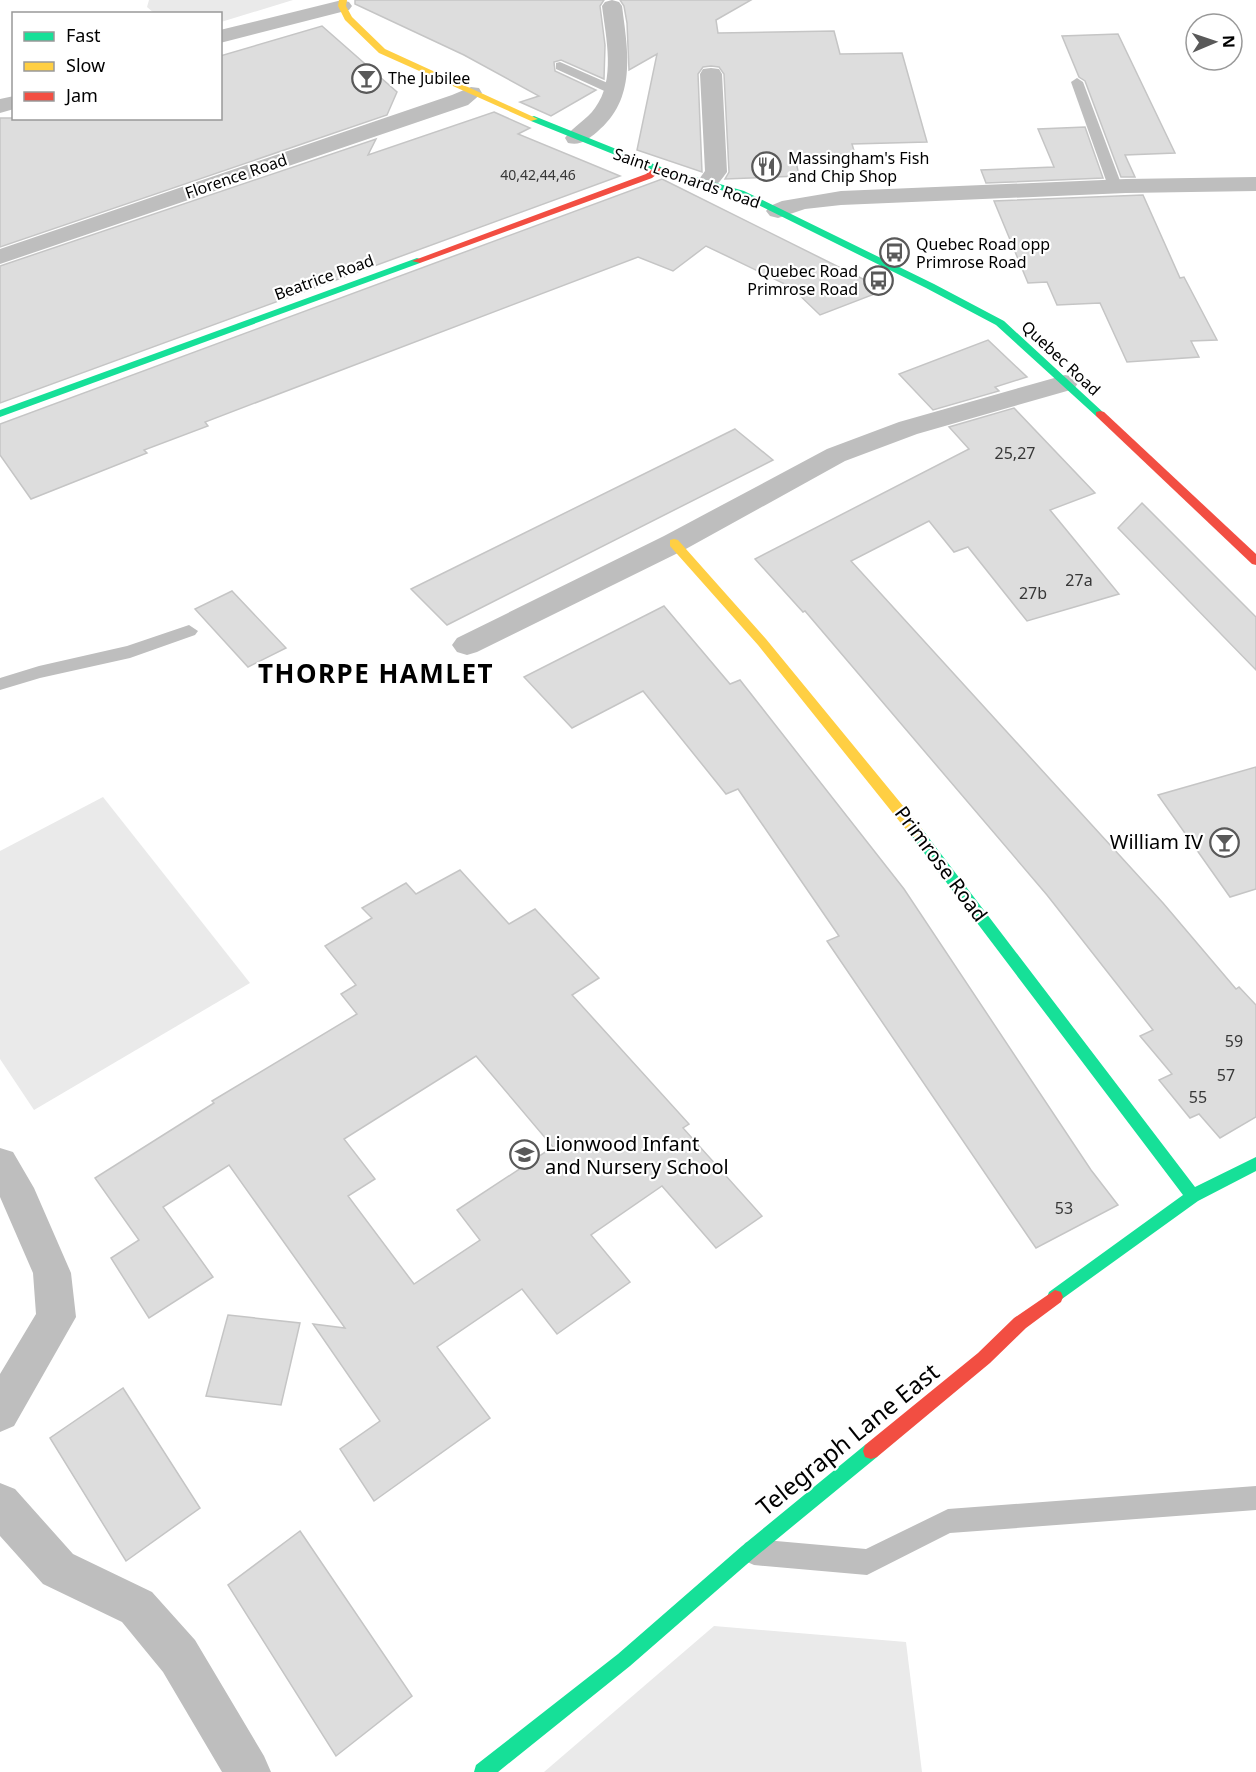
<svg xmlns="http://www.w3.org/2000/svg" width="1256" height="1772" font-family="'Noto Sans',sans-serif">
  <rect width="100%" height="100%" fill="#fff"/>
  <g fill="#eaeaea">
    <polygon points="149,0 293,0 221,22 220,14 154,13 147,7"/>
    <polygon points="103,797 250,983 34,1110 0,1059 0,851"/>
    <polygon points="714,1626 906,1642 922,1772 544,1772"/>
  </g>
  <g fill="#ddd" stroke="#c5c5c5" stroke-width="1.5" fill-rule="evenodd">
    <polygon points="355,0 604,0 600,6 605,45 604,79 561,60 554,62 555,71 596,90 551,116 520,102 539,96 464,55 355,4"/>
    <polygon points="620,0 751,0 716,20 718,33 834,31 840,54 902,53 927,142 852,144 855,154 795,156 799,176 725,179 729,172 724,74 719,67 711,66 703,67 698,74 702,172 637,150 657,54 629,70 627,23 624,6"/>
    <polygon points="322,26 397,92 387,115 0,247 0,118 220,118 220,56"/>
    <polygon points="1118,34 1175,153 1125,155 1135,177 1121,177 1085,81 1079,77 1062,36"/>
    <polygon points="494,112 530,128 518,134 620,176 0,403 0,266 376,139 368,155"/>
    <polygon points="1085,127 1103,178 986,183 981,170 1054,167 1038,129"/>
    <polygon points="662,179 885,290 820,315 791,287 706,246 673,271 638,257 205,422 208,426 144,450 147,453 31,499 0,455 0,424"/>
    <polygon points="1143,195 1180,278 1184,277 1217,340 1191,341 1199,357 1127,362 1100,303 1057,305 1047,282 1028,283 994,201"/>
    <polygon points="988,340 1027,377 995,387 999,391 933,410 899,374"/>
    <polygon points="1014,408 1095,493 1050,510 1119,594 1027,621 968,547 954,552 929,521 851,561 1163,903 1236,989 1239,987 1256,1005 1256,1117 1220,1138 1199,1114 1190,1118 1159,1080 1172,1074 1140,1036 1153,1030 1047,895 805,611 803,612 755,559 969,449 949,427"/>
    <polygon points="735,429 773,460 447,625 411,589"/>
    <polygon points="1142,503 1256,617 1256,670 1118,528"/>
    <polygon points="232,591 286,648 248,667 195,609"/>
    <polygon points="664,606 730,684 740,680 904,889 1091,1170 1118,1205 1036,1248 827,941 839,936 738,789 726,794 643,691 572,728 524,677"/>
    <polygon points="1256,767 1256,889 1230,897 1158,795"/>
    <path d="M460,870L509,924L535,909L599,978L572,995L689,1124L683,1128L762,1216L716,1248L662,1186L591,1235L630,1282L557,1334L522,1289L437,1347L490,1418L374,1501L340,1449L380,1421L313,1324L345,1328L229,1165L163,1207L213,1277L149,1318L111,1258L139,1240L95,1178L214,1103L212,1101L357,1014L341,994L356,985L325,946L372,918L362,908L406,883L416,894ZM476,1056L553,1147L457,1210L480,1240L414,1284L348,1196L375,1179L344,1139Z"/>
    <polygon points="228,1315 300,1323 281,1405 206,1396"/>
    <polygon points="123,1388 200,1508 126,1561 50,1438"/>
    <polygon points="300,1531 412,1696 336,1756 228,1585"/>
  </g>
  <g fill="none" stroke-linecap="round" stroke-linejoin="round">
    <g fill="#bebebe" fill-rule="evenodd">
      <polygon points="560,62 619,88 621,91 619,94 611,94 556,69 556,63"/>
      <polygon points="1077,78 1083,82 1122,186 1120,189 1115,190 1108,186 1071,82"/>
      <polygon points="189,625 198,631 195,635 130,658 40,678 0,690 0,678 39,666 127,646"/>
      <polygon points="1256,1486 1256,1510 950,1533 867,1575 754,1565 745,1561 741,1552 745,1543 754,1539 866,1549 948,1509"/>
    </g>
    <g fill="#bebebe" fill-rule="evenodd">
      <polygon points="342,0 349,2 352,6 349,10 220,43 220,30"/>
      <path d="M612,0L619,2L622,6C628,52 637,99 597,132C587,140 581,146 568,143L565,138C573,126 587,120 595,108C616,80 606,38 602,6L605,2Z"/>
      <path d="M711,68L719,69L722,74L727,172C719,183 715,190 700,187L697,182L705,171L700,74L703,69Z"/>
      <polygon points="471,87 479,88 482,93 468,105 0,264 0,249 452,95"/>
      <polygon points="14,96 14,109 0,113 0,99"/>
      <polygon points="1256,177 1256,191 1126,193 841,205 805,209 778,218 770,216 766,211 770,206 782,201 841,191 1126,179"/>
      <polygon points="1065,375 1074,377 1078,383 1074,389 917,434 845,461 684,550 477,652 467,655 457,652 452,645 457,638 664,536 827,449 899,422"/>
      <polygon points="0,1148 13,1152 34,1188 71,1273 76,1317 14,1426 0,1432 0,1374 36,1314 33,1273 0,1197"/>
      <polygon points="0,1483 15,1489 73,1554 152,1592 195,1640 264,1756 271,1772 222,1772 163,1672 122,1622 43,1584 0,1536"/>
    </g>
    <g fill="#16e098" fill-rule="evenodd">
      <polygon points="534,116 661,167 744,191 934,284 1004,321 1105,414 1104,416 1096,416 996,325 926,288 738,195 655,171 531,121 531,117"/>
      <polygon points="417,258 420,259 420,263 0,417 0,410"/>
      <polygon points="917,828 922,829 1195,1187 1256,1157 1256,1171 1198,1201 1055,1304 1049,1302 1047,1297 1049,1292 1183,1195 912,837 910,833"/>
      <polygon points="871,1443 877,1445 879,1451 877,1457 754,1558 630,1666 498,1772 474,1772 476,1765 618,1654 742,1546 865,1445"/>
    </g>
    <g fill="#ffcf43" fill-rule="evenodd">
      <polygon points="339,0 347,0 346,6 352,17 385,49 538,119 531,121 379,53 345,20 338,6"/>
      <polygon points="674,539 678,540 766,639 922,829 924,833 922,837 912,837 758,645 670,546 670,540"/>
    </g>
    <g fill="#f24e42" fill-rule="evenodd">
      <polygon points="655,167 663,169 652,178 420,263 412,261 646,174"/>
      <polygon points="1100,411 1104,412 1256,554 1256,565 1252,564 1096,416 1096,412"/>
      <polygon points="1055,1290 1061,1292 1063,1297 1061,1302 1026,1328 990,1363 877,1457 871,1459 865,1457 863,1451 865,1445 978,1353 1014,1318"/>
    </g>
  </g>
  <defs>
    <symbol id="bar-ring" viewBox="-11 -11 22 22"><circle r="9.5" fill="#fff" stroke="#595959" stroke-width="1.5"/><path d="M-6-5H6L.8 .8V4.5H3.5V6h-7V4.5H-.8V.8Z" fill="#595959"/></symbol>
    <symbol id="restaurant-ring" viewBox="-11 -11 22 22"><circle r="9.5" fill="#fff" stroke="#595959" stroke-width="1.5"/><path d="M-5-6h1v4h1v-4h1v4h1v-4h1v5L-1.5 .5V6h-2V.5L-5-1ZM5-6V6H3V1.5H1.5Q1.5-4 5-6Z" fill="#595959"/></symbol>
    <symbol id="bus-ring" viewBox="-11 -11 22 22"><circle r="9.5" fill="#fff" stroke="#595959" stroke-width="1.5"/><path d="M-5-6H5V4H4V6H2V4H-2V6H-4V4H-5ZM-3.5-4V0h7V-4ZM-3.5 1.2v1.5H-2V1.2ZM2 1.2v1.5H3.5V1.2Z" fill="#595959"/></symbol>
    <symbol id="school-ring" viewBox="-11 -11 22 22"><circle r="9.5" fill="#fff" stroke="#595959" stroke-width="1.5"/><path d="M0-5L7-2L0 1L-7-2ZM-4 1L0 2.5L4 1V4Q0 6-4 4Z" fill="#595959"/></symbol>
  </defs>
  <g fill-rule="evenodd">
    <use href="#bar-ring" x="350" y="62" width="33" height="33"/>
    <use href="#restaurant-ring" x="750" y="150" width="33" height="33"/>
    <use href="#bus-ring" x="878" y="236" width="33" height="33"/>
    <use href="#bus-ring" x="862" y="264" width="33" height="33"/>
    <use href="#bar-ring" x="1208" y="826" width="33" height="33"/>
    <use href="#school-ring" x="508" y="1138" width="33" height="33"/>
  </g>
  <g text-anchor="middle" stroke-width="4.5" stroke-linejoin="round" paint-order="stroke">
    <g font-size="14" fill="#373737">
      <text x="538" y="180">40,42,44,46</text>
    </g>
    <g font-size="16" fill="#000" stroke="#fff" text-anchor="start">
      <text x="388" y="84">The Jubilee</text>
      <text x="788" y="164">Massingham's Fish<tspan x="788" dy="18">and Chip Shop</tspan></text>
      <text x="916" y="250">Quebec Road opp<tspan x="916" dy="18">Primrose Road</tspan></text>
      <text x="858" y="277" text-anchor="end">Quebec Road<tspan x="858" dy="18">Primrose Road</tspan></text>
    </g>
    <g font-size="16" fill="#000" stroke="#fff">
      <text transform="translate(236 176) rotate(-19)" y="6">Florence Road</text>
      <text transform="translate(687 178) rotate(19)" y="6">Saint Leonards Road</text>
      <text transform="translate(324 277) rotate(-20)" y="6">Beatrice Road</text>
      <text transform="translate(1061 358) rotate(43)" y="6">Quebec Road</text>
    </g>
    <g font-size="16" fill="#373737">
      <text x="1015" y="459">25,27</text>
      <text x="1079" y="586">27a</text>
      <text x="1033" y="599">27b</text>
      <text x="1234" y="1047">59</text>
      <text x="1226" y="1081">57</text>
      <text x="1198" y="1103">55</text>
      <text x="1064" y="1214">53</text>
    </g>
    <g font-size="20" fill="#000" stroke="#fff" text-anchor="end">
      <text x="1203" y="849">William IV</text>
      <text x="545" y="1151" text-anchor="start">Lionwood Infant<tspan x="545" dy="23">and Nursery School</tspan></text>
    </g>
    <g font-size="20" fill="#000" stroke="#fff">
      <text transform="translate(941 864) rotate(53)" y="7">Primrose Road</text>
    </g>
    <g font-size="24" fill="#000" stroke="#fff">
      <text transform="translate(848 1440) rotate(-39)" y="8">Telegraph Lane East</text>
    </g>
    <g font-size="26" font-weight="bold" letter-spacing="1.5" fill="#000" stroke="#fff">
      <text x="376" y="683">THORPE HAMLET</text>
    </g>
  </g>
  <rect x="12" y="12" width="210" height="108" fill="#ffffff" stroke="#999999" stroke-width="1.5"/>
  <rect x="24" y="32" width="30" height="9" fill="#16e098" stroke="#999999" stroke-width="1.5"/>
  <text x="66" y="42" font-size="18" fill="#000000">Fast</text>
  <rect x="24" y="62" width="30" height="9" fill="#ffcf43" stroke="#999999" stroke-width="1.5"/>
  <text x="66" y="72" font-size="18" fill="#000000">Slow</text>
  <rect x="24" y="92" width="30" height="9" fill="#f24e42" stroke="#999999" stroke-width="1.5"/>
  <text x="66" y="102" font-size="18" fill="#000000">Jam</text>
  <g transform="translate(1214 42) rotate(88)"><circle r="28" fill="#ffffff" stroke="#999999" stroke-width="1.5"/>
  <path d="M0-4.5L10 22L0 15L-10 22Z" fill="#595959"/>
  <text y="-9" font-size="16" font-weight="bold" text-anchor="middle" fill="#000000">N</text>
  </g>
</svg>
